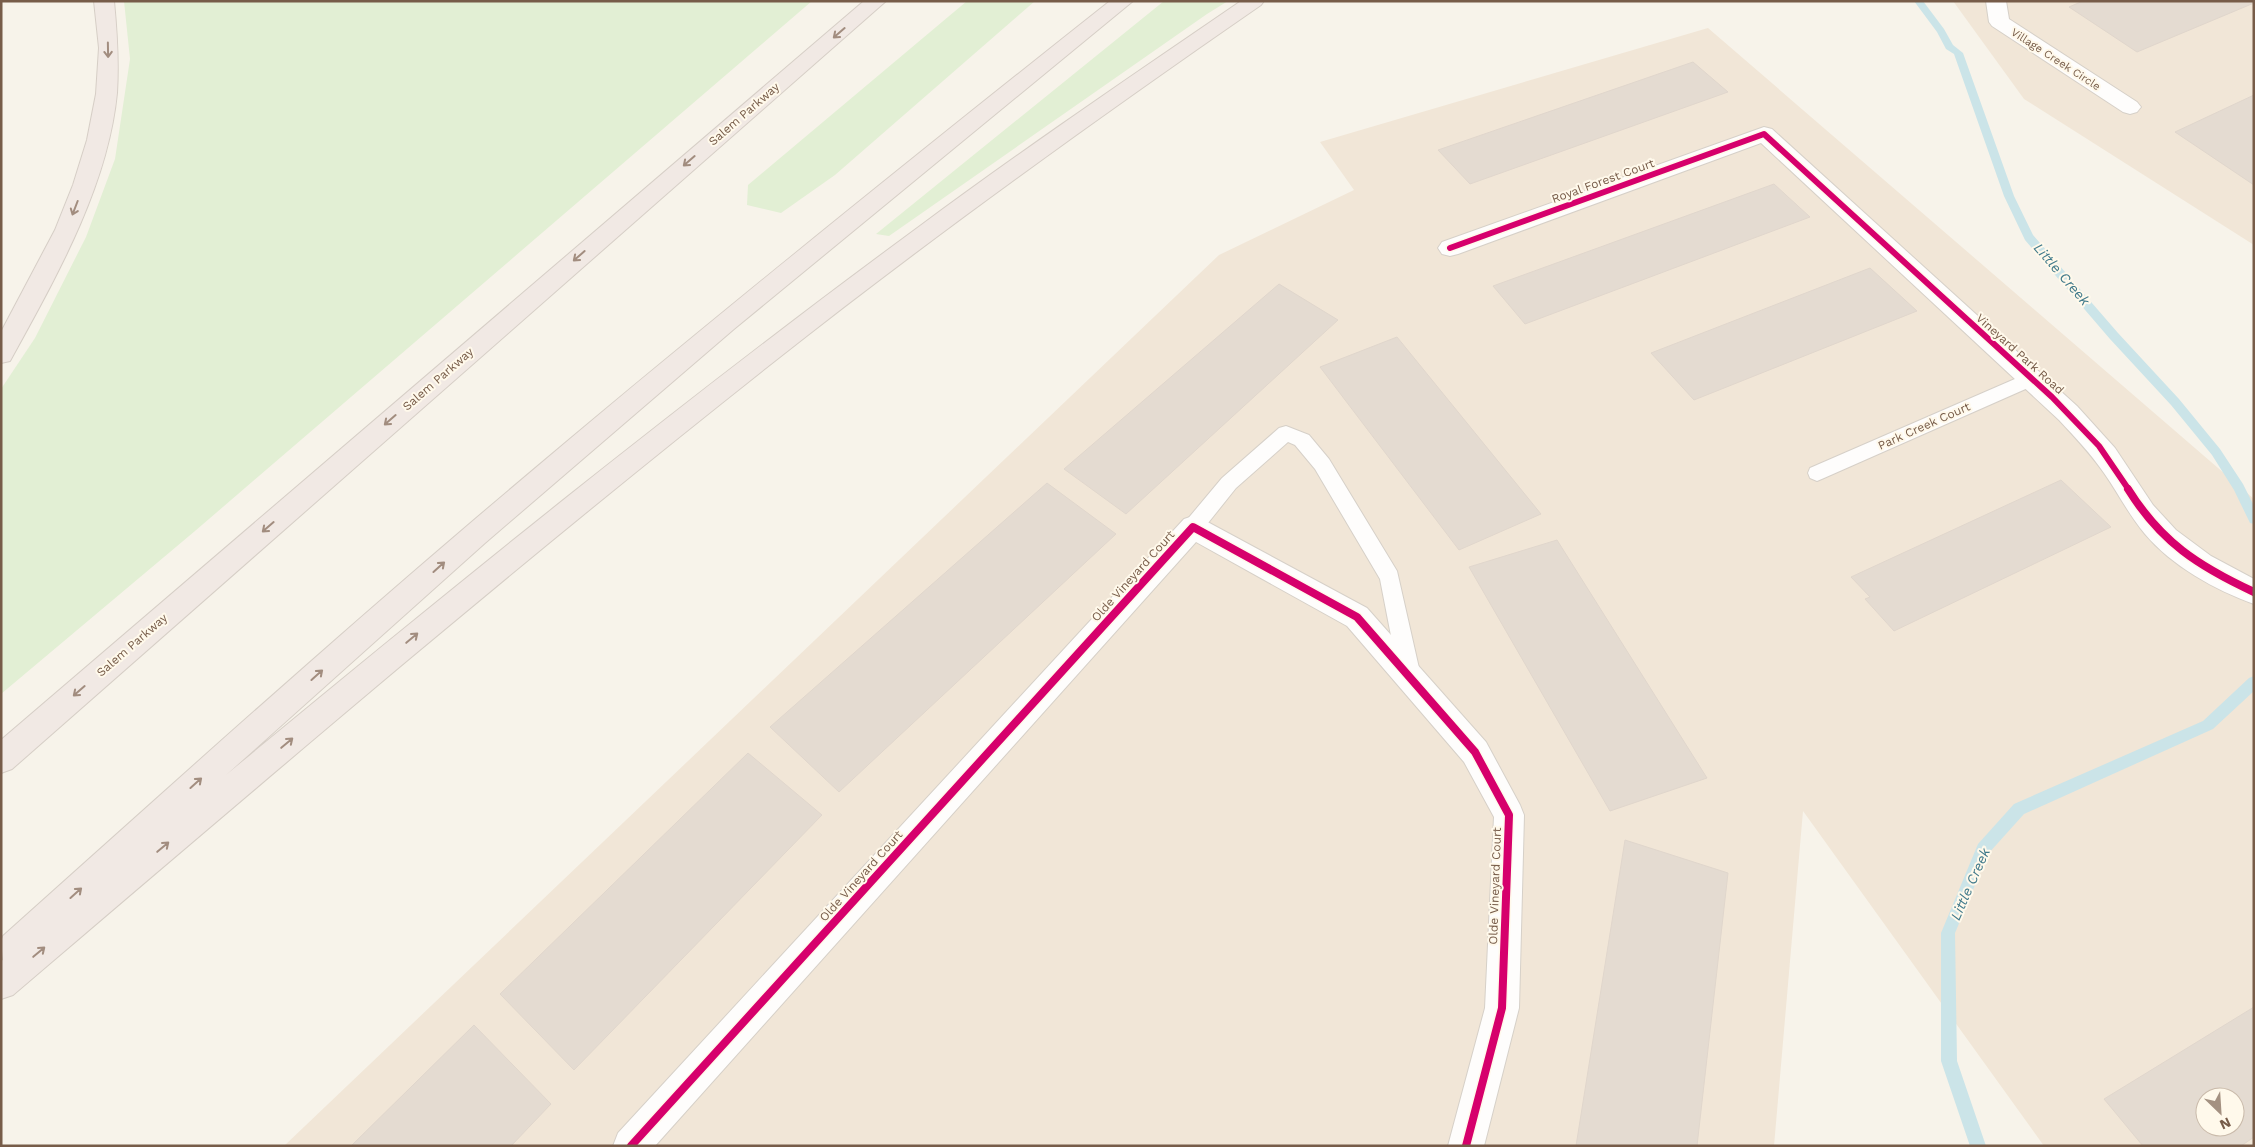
<svg xmlns="http://www.w3.org/2000/svg" width="2255" height="1147" font-family="'Work Sans',sans-serif">
  <rect width="100%" height="100%" fill="#f7f3ea"/>
  <g fill="#f1e6d7" fill-rule="evenodd">
    <polygon points="1953,1 2254,1 2254,245 2024,99"/>
    <path d="M1708,28L2254,499V1146H2044L1803,811L1774,1146H284L1219,255L1354,190L1320,142ZM2205,1097H2235V1127H2205Z"/>
  </g>
  <g fill="#e2efd4">
    <polygon points="124,1 812,1 195,531 1,694 1,389 35,338 86,237 115,159 130,59"/>
    <polygon points="967,1 1035,1 835,175 781,213 747,205 748,185"/>
    <polygon points="1164,1 1228,1 1207,14 889,236 876,234"/>
  </g>
  <g fill="none" stroke-linecap="round" stroke-linejoin="round">
    <g fill="#cbe4e8" fill-rule="evenodd">
      <polygon points="1914,1 1923,1 1944,29 1953,45 1963,53 2014,196 2033,235 2118,333 2179,399 2220,449 2243,484 2254,506 2254,524 2250,523 2234,490 2212,455 2171,405 2110,339 2025,240 2004,196 1954,54 1946,49 1937,32"/>
      <polygon points="2254,676 2254,691 2213,729 2024,814 1988,854 1955,933 1957,1061 1986,1146 1970,1146 1941,1061 1941,933 1978,844 2014,804 2203,721 2249,678"/>
    </g>
  </g>
  <g fill="#e4dbd1" stroke="#e0d6cc" fill-rule="evenodd">
    <polygon points="2083,1 2254,1 2254,3 2137,52 2069,7"/>
    <polygon points="1693,62 1728,92 1470,184 1438,150"/>
    <polygon points="2254,95 2254,185 2175,132"/>
    <polygon points="1774,184 1810,217 1525,324 1493,286"/>
    <polygon points="1870,268 1917,311 1694,400 1651,353"/>
    <polygon points="1279,284 1338,320 1126,514 1064,469"/>
    <polygon points="1397,337 1541,514 1459,550 1320,367"/>
    <polygon points="2061,480 2111,527 1894,631 1865,599 1870,597 1851,577"/>
    <polygon points="1047,483 1116,534 839,792 770,727"/>
    <polygon points="1557,540 1707,778 1610,811 1469,567"/>
    <polygon points="748,753 822,815 574,1070 500,994"/>
    <polygon points="1625,840 1728,873 1697,1146 1576,1146"/>
    <path d="M2254,1007V1137L2241,1146H2143L2104,1099ZM2205,1097H2235V1127H2205Z"/>
    <polygon points="474,1025 551,1104 511,1146 351,1146"/>
  </g>
  <g fill="none" stroke-linecap="round" stroke-linejoin="round">
    <defs>
      <g id="lane">
        <polygon points="2031,372 2037,374 2040,379 2037,384 1824,478 1817,481 1810,478 1808,473 1810,468"/>
        <polygon points="1286,426 1309,435 1329,459 1397,571 1421,677 1417,684 1410,686 1403,684 1399,677 1380,579 1315,469 1295,445 1288,442 1236,488 1200,533 1193,535 1186,533 1183,527 1186,521 1222,478 1279,428"/>
      </g>
      <g id="street">
        <polygon points="1986,1 2006,1 2009,19 2137,102 2141,107 2137,112 2130,114 2123,112 1992,26 1989,22"/>
        <path d="M1764,127L1772,129L2077,406L2115,448L2153,505L2176,530L2211,556L2254,579V604C2215,590 2172,566 2145,534C2129,515 2118,493 2104,473C2091,454 2075,437 2059,420L1761,143L1458,254L1450,256L1442,254L1438,248L1442,242Z"/>
        <polygon points="1193,516 1202,519 1367,608 1486,742 1520,805 1524,815 1519,1008 1484,1146 1448,1146 1485,1008 1494,817 1464,762 1347,626 1196,542 655,1146 613,1146 618,1133 1184,519"/>
      </g>
      <g id="highway">
        <path d="M94,1H114C117,32 119,62 117,93C108,187 55,279 10,361L1,363V332L55,230L73,185L87,140L96,94L99,48Z"/>
        <polygon points="864,1 886,1 12,769 1,773 1,740"/>
        <path d="M1110,1H1133L734,329L485,543L226,775C453,587 682,401 920,226C1025,148 1133,75 1241,1H1264L1261,5C1096,119 933,236 776,360C516,565 265,780 13,995L1,999V961L3,960L1,942L3,936C157,798 310,660 467,526C678,346 893,173 1110,1Z"/>
      </g>
    </defs>
    <use href="#lane" stroke="#d6d0c8" stroke-width="2"/>
    <use href="#street" stroke="#d6d0c8" stroke-width="2"/>
    <use href="#highway" stroke="#d6cec6" stroke-width="2"/>
    <use href="#lane" fill="#fefdfc" fill-rule="evenodd"/>
    <use href="#street" fill="#fefdfc" fill-rule="evenodd"/>
    <use href="#highway" fill="#f1e9e4" fill-rule="evenodd"/>
    <defs>
      <polyline id="cycleway-far1" points="1450,248 1764,134 2052,397 2099,446 2129,490"/>
      <g id="cycleway">
        <path d="M2128,489C2161,542 2198,566 2254,592"/>
        <polyline points="631,1146 1193,527 1357,617 1475,752 1509,815 1502,1008 1466,1146"/>
      </g>
    </defs>
    <use href="#cycleway-far1" stroke="#fff9eb" stroke-width="9"/>
    <use href="#cycleway" stroke="#fff9eb" stroke-width="11"/>
    <use href="#cycleway-far1" stroke="#d6006c" stroke-width="6"/>
    <use href="#cycleway" stroke="#d6006c" stroke-width="8"/>
  </g>
  <defs><path id="oneway-shaft" d="M-6 0H5M1.5-3L5.5 0L1.5 3" fill="none" stroke-width="1.6" stroke-linecap="round" stroke-linejoin="round" transform="scale(1.25)"/></defs>
  <g stroke="#a28d7f">
    <use href="#oneway-shaft" transform="translate(839 33) rotate(139)"/>
    <use href="#oneway-shaft" transform="translate(108 50) rotate(89)"/>
    <use href="#oneway-shaft" transform="translate(689 161) rotate(139)"/>
    <use href="#oneway-shaft" transform="translate(75 208) rotate(111)"/>
    <use href="#oneway-shaft" transform="translate(579 256) rotate(139)"/>
    <use href="#oneway-shaft" transform="translate(390 420) rotate(139)"/>
    <use href="#oneway-shaft" transform="translate(268 527) rotate(139)"/>
    <use href="#oneway-shaft" transform="translate(439 567) rotate(-42)"/>
    <use href="#oneway-shaft" transform="translate(412 638) rotate(-40)"/>
    <use href="#oneway-shaft" transform="translate(317 675) rotate(-42)"/>
    <use href="#oneway-shaft" transform="translate(79 691) rotate(139)"/>
    <use href="#oneway-shaft" transform="translate(287 743) rotate(-40)"/>
    <use href="#oneway-shaft" transform="translate(196 783) rotate(-42)"/>
    <use href="#oneway-shaft" transform="translate(163 847) rotate(-40)"/>
    <use href="#oneway-shaft" transform="translate(76 893) rotate(-42)"/>
    <use href="#oneway-shaft" transform="translate(39 952) rotate(-40)"/>
  </g>
  <g text-anchor="middle" stroke-width="4" stroke-linejoin="round" paint-order="stroke">
    <g font-size="11" fill="#775c49" stroke="#fff9eb">
      <text transform="translate(2056 59) rotate(33)" y="4">Village Creek Circle</text>
    </g>
    <g font-size="12" fill="#775c49" stroke="#fff9eb">
      <text transform="translate(744 114) rotate(-41)" y="4">Salem Parkway</text>
      <text transform="translate(1603 181) rotate(-20)" y="4">Royal Forest Court</text>
      <text transform="translate(2020 354) rotate(42)" y="4">Vineyard Park Road</text>
      <text transform="translate(438 379) rotate(-41)" y="4">Salem Parkway</text>
      <text transform="translate(1924 426) rotate(-24)" y="4">Park Creek Court</text>
      <text transform="translate(1133 576) rotate(-48)" y="4">Olde Vineyard Court</text>
      <text transform="translate(132 645) rotate(-41)" y="4">Salem Parkway</text>
      <text transform="translate(861 876) rotate(-48)" y="4">Olde Vineyard Court</text>
      <text transform="translate(1495 886) rotate(-88)" y="4">Olde Vineyard Court</text>
    </g>
    <g font-size="14" font-style="italic" fill="#417a8b" stroke="#fff9eb">
      <text transform="translate(2062 274) rotate(49)" y="5">Little Creek</text>
      <text transform="translate(1970 884) rotate(-66)" y="5">Little Creek</text>
    </g>
  </g>
  <rect width="2255" height="1147" fill="none" stroke="#775c49" stroke-width="5"/>
  <g transform="translate(2220 1112) rotate(155)"><circle r="24" fill="#fff9eb" stroke="#c9baaa"/>
  <path d="M0-4L9 19L0 12L-9 19Z" fill="#a49181"/>
  <text y="-8" font-size="14" font-weight="bold" text-anchor="middle" fill="#775c49">N</text>
  </g>
</svg>
